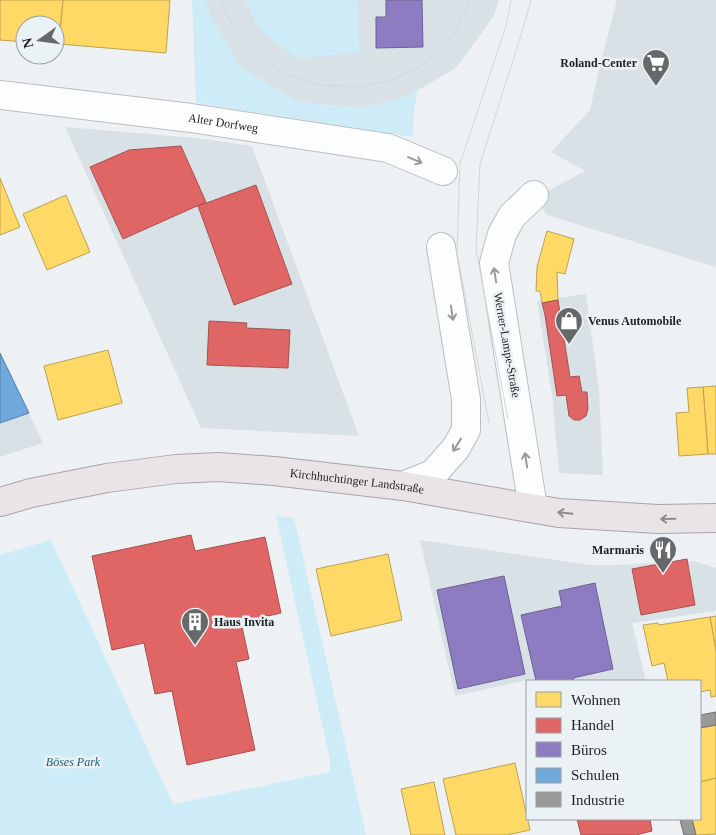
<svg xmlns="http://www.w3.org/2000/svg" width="716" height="835" font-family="Georgia,serif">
  <rect width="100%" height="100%" fill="#edf1f3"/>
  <g fill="#d8e2e6">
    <polygon points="205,0 246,0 258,28 359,53 357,0 499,0 494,16 456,68 408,96 363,108 299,102 242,69 211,17"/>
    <polygon points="617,0 716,0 716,267 547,215 535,198 585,171 551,152 590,110 600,65"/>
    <polygon points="65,127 196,138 252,146 359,436 201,428"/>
    <polygon points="586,294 599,389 603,475 559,473 552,394 537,301"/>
    <polygon points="0,353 43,443 0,457"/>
    <polygon points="420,540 590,565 617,565 694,561 716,568 716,611 632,623 646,681 533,681 532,679 455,696"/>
  </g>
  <g fill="#cdecf8">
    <polygon points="192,0 205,0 211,17 242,69 299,102 363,108 408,96 418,90 414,111 413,137 196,103"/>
    <polygon points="246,0 357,0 359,53 296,58 258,28"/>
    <polygon points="276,516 294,518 366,835 0,835 0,555 51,540 173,804 330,772 330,760"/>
  </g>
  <g fill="#ffd966" stroke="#bba251">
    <polygon points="0,0 63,0 59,44 55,44 55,25 25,25 25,42 0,40"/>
    <polygon points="63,0 170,0 166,53 59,44"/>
    <polygon points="0,178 20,227 0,235"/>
    <polygon points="66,195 90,252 47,270 23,214"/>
    <polygon points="547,231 574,239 565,274 557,272 558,300 542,303 540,291 536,291 537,267"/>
    <polygon points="108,350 122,403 58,420 44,366"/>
    <polygon points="716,386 716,454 708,454 703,387"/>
    <polygon points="703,387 708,454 679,456 676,413 689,412 687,388"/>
    <polygon points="388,554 402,620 331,636 316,569"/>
    <polygon points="716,616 716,651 710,617"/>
    <polygon points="710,617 716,651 716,696 711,697 710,690 700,692 700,681 668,681 664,663 652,666 643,625 658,623 659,625"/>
    <polygon points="716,725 716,778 700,782 700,728"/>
    <polygon points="515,763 530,830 507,835 456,835 443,779"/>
    <polygon points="716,778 716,834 696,835 692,819 700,819 700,782"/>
    <polygon points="434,782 445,835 411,835 401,789"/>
  </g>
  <g fill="#e06666" stroke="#a65151">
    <polygon points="181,146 206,202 123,239 90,167 129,150"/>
    <polygon points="256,185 292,284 234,305 198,206"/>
    <polygon points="558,300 570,377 579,376 582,392 587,392 588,409 586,416 580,420 574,420 569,416 566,395 557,396 545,315 542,303"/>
    <polygon points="209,321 247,323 246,328 290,330 288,368 207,365"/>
    <polygon points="191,535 195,551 265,537 281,613 241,622 249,659 236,662 255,750 187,765 172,691 155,694 144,643 112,650 92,556"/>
    <polygon points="687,559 695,605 641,615 632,569"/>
    <polygon points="577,819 650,819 652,831 636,835 581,835"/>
  </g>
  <g fill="#8e7cc3" stroke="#6c6092">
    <polygon points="386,0 422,0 423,47 376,48 376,17 386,17"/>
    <polygon points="504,576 525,674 458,689 437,590"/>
    <polygon points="595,583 613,669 573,678 574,681 536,681 521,615 562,606 559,591"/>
  </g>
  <polygon fill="#6fa8dc" stroke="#567fa4" points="0,353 29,413 0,423"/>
  <g fill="#999" stroke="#747575">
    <polygon points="716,712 716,725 700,728 700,715"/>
    <polygon points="686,819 692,819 696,835 684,835 680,820"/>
  </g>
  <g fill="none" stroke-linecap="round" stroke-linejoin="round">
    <defs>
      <g id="minor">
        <path id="s1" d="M0,95L191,118L388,148L443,171"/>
        <polyline points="403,486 433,474 456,448 466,430 466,399 441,247"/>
        <polyline points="533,508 494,263 502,234 512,216 534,195"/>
      </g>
      <g id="major">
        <path id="s2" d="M0,502L31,493L107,478L176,469L218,467L274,471L403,486L559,513L658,519L716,518"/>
      </g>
    </defs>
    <use href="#minor" stroke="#bbbebf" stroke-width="30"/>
    <use href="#major" stroke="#aaa3a8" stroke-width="30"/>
    <use href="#minor" stroke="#fcfdfd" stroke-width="28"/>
    <use href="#major" stroke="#e9e5e7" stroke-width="28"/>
    <g stroke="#d4d6d6" stroke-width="1">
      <polyline points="221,0 227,16 241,37 255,54 286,75 322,85 359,87 389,81 420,67 442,49 453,35 465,12 468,0"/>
      <polyline points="508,419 476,250 480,164 522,32 531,0"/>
      <polyline points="489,423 457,253 460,163 506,26 511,0"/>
    </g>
  </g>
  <defs><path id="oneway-shaft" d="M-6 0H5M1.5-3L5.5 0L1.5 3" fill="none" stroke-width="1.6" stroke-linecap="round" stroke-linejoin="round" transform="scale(1.25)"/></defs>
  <g stroke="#989a9a">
    <use href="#oneway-shaft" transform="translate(415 160) rotate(23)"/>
    <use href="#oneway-shaft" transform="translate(495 275) rotate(-99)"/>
    <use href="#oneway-shaft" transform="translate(452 313) rotate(81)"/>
    <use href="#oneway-shaft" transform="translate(457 445) rotate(122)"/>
    <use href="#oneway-shaft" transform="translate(526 460) rotate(-99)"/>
  </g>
  <g stroke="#8d8c8e">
    <use href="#oneway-shaft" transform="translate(565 513) rotate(-174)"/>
    <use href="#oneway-shaft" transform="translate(668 519) rotate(179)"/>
  </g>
  <defs>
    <symbol id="supermarket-pin" viewBox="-11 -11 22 30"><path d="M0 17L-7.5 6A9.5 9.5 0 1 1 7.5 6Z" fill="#66696a" stroke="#ebf2f5"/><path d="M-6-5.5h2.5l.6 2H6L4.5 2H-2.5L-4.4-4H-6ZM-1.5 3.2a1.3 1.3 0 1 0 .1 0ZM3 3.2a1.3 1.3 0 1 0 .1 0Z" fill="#fff"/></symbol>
    <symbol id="shop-pin" viewBox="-11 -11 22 30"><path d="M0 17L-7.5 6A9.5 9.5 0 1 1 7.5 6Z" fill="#66696a" stroke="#ebf2f5"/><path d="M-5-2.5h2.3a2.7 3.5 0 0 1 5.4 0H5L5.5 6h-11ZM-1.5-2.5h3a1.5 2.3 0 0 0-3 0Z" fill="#fff"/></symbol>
    <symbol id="restaurant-pin" viewBox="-11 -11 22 30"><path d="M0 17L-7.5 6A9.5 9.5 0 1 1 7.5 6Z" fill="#66696a" stroke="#ebf2f5"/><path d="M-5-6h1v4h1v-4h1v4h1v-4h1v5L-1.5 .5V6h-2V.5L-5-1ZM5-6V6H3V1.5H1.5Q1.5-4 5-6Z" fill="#fff"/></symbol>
    <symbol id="building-pin" viewBox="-11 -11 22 30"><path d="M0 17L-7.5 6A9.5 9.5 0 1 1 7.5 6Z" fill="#66696a" stroke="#ebf2f5"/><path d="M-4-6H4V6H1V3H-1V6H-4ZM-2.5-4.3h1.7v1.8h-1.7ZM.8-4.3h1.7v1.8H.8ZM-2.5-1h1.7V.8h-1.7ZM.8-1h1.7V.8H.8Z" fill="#fff"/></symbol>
  </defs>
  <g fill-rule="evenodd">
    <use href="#supermarket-pin" x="640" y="47" width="32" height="43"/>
    <use href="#shop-pin" x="553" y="305" width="32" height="43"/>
    <use href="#restaurant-pin" x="647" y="534" width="32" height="43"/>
    <use href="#building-pin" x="179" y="606" width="32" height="43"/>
  </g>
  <g text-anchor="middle" stroke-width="5" stroke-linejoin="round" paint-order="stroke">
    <g font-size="12" font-weight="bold" fill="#1d2021" stroke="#ebf2f5" text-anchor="end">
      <text x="637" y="67">Roland-Center</text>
      <text x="588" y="325" text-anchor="start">Venus Automobile</text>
      <text x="644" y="554">Marmaris</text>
      <text x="214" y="626" text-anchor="start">Haus Invita</text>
    </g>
    <g font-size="12" fill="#1d2021" stroke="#ebf2f5">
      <text dy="4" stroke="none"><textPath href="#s1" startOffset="225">Alter Dorfweg</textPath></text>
      <text transform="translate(507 345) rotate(80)" y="4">Werner-Lampe-Straße</text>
      <text dy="4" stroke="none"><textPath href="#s2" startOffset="361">Kirchhuchtinger Landstraße</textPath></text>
    </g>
    <g font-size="12" font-style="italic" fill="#1c6076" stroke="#ebf2f5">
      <text x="73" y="766">Böses Park</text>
    </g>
  </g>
  <rect x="526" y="680" width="175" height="140" fill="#ebf2f5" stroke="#999ea0"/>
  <rect x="536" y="692" width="25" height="15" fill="#ffd966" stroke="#999ea0"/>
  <text x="571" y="705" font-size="15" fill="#1d2021">Wohnen</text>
  <rect x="536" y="718" width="25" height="15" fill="#e06666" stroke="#999ea0"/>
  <text x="571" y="730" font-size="15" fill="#1d2021">Handel</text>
  <rect x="536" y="742" width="25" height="15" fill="#8e7cc3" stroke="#999ea0"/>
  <text x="571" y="755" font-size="15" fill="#1d2021">Büros</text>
  <rect x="536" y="768" width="25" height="15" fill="#6fa8dc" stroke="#999ea0"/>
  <text x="571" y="780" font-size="15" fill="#1d2021">Schulen</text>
  <rect x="536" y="792" width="25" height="15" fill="#999999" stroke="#999ea0"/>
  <text x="571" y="805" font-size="15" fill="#1d2021">Industrie</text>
  <g transform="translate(40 40) rotate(256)"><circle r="24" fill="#ebf2f5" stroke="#999ea0"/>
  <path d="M0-4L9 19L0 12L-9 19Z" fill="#66696a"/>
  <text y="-8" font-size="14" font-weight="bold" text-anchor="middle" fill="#1d2021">N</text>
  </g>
</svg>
